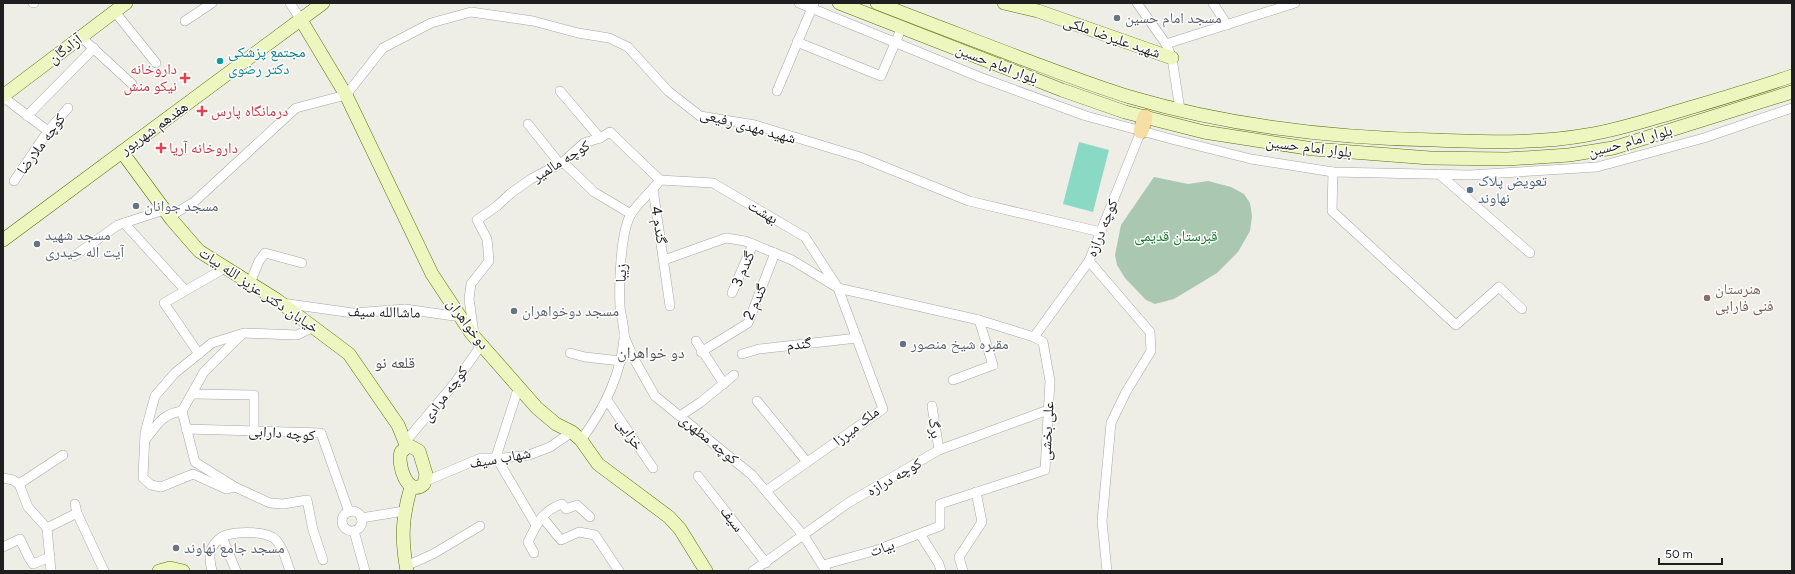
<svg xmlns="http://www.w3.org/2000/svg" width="1795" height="574" font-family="Figtree,'Noto Naskh Arabic',sans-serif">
  <rect width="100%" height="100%" fill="#efeee6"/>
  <polygon fill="#a9c7b1" points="1154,177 1188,184 1208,181 1231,187 1244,194 1250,203 1252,216 1250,231 1238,252 1217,273 1174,299 1155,304 1146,300 1125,278 1117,265 1115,255 1121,225"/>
  <polygon fill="#8ad9c5" points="1079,142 1109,150 1093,212 1063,204"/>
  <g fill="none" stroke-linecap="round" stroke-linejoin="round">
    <defs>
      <g id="street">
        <polyline points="33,3 34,3"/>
        <polyline points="290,3 301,20"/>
        <polyline points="799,3 982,78 1086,116 1175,140 1251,159 1333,172 1470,175 1597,167 1704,138 1792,108"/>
        <polyline points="1137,3 1166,44 1172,58 1180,110"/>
        <polyline points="1213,3 1227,25"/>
        <polyline points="115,12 156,63"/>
        <polyline points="185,21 212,3"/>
        <polyline points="81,37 132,84"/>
        <polyline points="797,42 881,76 902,27"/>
        <polyline points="1166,44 1295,3"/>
        <polyline points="560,91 600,138"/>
        <polyline points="777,91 814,3"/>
        <polyline points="3,97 48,131"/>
        <polyline points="27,116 94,48"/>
        <polyline points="528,124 560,164"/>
        <polyline points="563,162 594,192 631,214"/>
        <polyline points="1333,172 1332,211 1456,325 1499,287 1522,309"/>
        <polyline points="1439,174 1530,253"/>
        <polyline points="660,180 713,183 805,237 838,288 883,409 766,491"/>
        <polyline points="14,181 48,131 68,108"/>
        <polyline points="653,189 670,306"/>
        <polyline points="169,217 194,202 296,108 346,95 383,48 431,23 471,12 533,21 578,33 609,38 628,47 668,91 700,116 755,125 860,157 969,201 1101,232"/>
        <polyline points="124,223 185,290"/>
        <polyline points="74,256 118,225 164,210"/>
        <polyline points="664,260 726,238 745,241 792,260 838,288 979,320 1034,337 1043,342 1050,381 1045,470 940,504 940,526 877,550 823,565"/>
        <polyline points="1089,261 1150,332 1151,351 1126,392 1111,423 1102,521 1107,571"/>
        <polyline points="250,283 259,261 265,253 302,263"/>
        <polyline points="732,293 753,244"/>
        <polyline points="282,303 353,313 405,309 461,317"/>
        <polyline points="242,334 204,372 182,411 195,462 235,487 270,503 283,504 307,500 313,530 323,560"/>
        <polyline points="474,334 469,299 471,284 489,261 487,239 477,220 497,206 511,193 531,179 563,162 584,143 600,138 610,132 660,180"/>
        <polyline points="624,336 633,357 655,396 752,475 804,536 826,571"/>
        <polyline points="1034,337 1089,261 1141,131"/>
        <polyline points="696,341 724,384"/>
        <polyline points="701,352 748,323 775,253"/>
        <polyline points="570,353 585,357 621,361"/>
        <polyline points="199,354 164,303 225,268"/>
        <polyline points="742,354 759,349 857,338"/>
        <polyline points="953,380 993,365 979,320"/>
        <polyline points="518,389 496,457 536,525"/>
        <polyline points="192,394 254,395 254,431"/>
        <polyline points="607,400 653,468"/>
        <polyline points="757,401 807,462"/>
        <polyline points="932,406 939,450"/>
        <polyline points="680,416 701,402 734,375"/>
        <polyline points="186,429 321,433 349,512"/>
        <path d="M145,440C157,425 162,414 182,411"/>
        <path d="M581,440C604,409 621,376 624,338C625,328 621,317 620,307C619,285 620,233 631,214C638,203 652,191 660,180"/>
        <polyline points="405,442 454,384 482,344"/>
        <polyline points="698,476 766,563"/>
        <polyline points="3,478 13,480 19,484 28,507 47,528 51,571"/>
        <polyline points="426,481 481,458 504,458 529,455 550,447 572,432"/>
        <polyline points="19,484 63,455"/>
        <polyline points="235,487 226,489 193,474 161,487 151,485 143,478 145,433 155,396 175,373 212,343 244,333 297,335 314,327"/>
        <polyline points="75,504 77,513 104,571"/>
        <circle cx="352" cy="521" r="10"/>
        <polyline points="542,517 561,540 579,532 595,535 619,571"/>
        <polyline points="361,518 404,511"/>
        <polyline points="47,528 77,513"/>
        <polyline points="354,531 365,571"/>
        <polyline points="920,534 939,564 941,571"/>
        <polyline points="222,537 236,571"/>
        <polyline points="3,547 20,539 29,558 33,564 50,557"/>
        <path d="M534,553L528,542C536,525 543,510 562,504L566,509L577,505L590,517"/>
        <polyline points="406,566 433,554 480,526"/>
        <path d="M212,571C209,559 208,549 218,540C227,530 267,530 276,540C284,549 286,560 290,571"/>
        <polyline points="753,571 848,503 939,450 1048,410"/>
        <polyline points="963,571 959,557 982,522 976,492"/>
      </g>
      <g id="secondary">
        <polyline points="839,3 1062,90 1125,112 1204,132 1313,149 1430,158 1507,159 1569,155 1613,148 1792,92"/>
        <path d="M877,3C925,22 974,40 1023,59C1058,72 1094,86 1130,97C1228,126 1333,138 1435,140C1485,142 1537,144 1587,135C1618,130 1648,120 1679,111C1716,100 1754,89 1792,76"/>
        <polyline points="1004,3 1038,11 1172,58"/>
        <polyline points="301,20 346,95 432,274 471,333 537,408 556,424 572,432 581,440 598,464 669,517 680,529 706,571"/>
        <polyline points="3,96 126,3"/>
        <polyline points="122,152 172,220 199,251 277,300 349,354 398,425 407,447"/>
        <polyline points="3,240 323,3"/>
        <path d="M410,446L419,451L426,474L424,484C407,498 397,464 401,452L407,447Z"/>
        <polyline points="159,571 170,568 183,571"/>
        <path d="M407,571C401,539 402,517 411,487"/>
      </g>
      <polyline id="primary" points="1141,131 1145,117"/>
    </defs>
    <use href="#street" stroke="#a6a6a6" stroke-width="10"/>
    <use href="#secondary" stroke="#59710c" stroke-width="14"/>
    <use href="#primary" stroke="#917609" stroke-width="16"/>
    <use href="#street" stroke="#fff" stroke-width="9"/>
    <use href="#secondary" stroke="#ecf6be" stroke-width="13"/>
    <use href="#primary" stroke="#f6dea5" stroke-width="15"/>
  </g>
  <g fill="#6b7280" stroke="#fff" stroke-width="1.5">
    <circle cx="1117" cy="18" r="4"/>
    <circle cx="136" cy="206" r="4"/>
    <circle cx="37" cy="244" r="4"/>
    <circle cx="514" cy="311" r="4"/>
    <circle cx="903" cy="344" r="4"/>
    <circle cx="176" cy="548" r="4"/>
  </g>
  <circle fill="#0f9aa8" stroke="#fff" stroke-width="1.5" cx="220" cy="61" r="4"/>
  <g fill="#e0444e" stroke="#fff" stroke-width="1.5">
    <path d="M183 72h4v4h4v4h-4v4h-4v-4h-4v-4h4z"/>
    <path d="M200 105h4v4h4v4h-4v4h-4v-4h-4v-4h4z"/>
    <path d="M159 142h4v4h4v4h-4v4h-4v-4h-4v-4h4z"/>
  </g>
  <circle fill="#5c6f8a" stroke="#fff" stroke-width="1.5" cx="1470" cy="190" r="4"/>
  <circle fill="#8d6e63" stroke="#fff" stroke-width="1.5" cx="1707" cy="298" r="4"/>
  <g text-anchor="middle" stroke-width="3" stroke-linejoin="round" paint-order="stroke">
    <g font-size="15" fill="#5b616d" stroke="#fff" text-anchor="start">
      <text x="1125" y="23">مسجد امام حسین</text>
      <text x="144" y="211">مسجد جوانان</text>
      <text x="45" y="240">مسجد شهید<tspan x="45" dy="17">آیت اله حیدری</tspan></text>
      <text x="522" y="316">مسجد دوخواهران</text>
      <text x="911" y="349">مقبره شیخ منصور</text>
      <text x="184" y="553">مسجد جامع نهاوند</text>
    </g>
    <g font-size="15" fill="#1f1f1f" stroke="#fff">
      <text transform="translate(1112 37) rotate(19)" y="5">شهید علیرضا ملکی</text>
      <text transform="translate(65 49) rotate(-37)" y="5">آزادگان</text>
      <text transform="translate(997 64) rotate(21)" y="5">بلوار امام حسین</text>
      <text transform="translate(748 126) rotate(15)" y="5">شهید مهدی رفیعی</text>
      <text transform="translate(154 128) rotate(-36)" y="5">هفدهم شهریور</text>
      <text transform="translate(1630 141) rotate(-15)" y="5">بلوار امام حسین</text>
      <text transform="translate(41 144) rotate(-54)" y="5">کوچه ملارضا</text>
      <text transform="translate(1309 147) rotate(7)" y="5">بلوار امام حسین</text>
      <text transform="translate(561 161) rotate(-32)" y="5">کوچه مالمیر</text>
      <text transform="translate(763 212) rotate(30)" y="5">بهشت</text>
      <text transform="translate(659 225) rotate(81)" y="5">گندم 4</text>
      <text transform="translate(1102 228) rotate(-68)" y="5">کوچه درازه</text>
      <text transform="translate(743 269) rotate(-67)" y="5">گندم 3</text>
      <text transform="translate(621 273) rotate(-87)" y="5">زیبا</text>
      <text transform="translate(259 290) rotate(34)" y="5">خیابان دکتر عزیز الله بیات</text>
      <text transform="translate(755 302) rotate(-66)" y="5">گندم 2</text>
      <text transform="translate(384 312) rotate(1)" y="5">ماشاالله سیف</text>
      <text transform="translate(468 324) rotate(53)" y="5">دوخواهران</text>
      <text transform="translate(799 344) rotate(-6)" y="5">گندم</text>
      <text transform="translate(445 394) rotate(-53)" y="5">کوچه مرادی</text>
      <text transform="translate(856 426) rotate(-38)" y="5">ملک میرزا</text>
      <text transform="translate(935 428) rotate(81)" y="5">برگ</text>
      <text transform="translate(1047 431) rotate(-87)" y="5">علی بخشی</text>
      <text transform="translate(282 433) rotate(4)" y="5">کوچه دارابی</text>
      <text transform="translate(630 434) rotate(56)" y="5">خزایی</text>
      <text transform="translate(709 439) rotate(39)" y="5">کوچه مطهری</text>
      <text transform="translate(500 458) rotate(-10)" y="5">شهاب سیف</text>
      <text transform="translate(894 477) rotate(-30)" y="5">کوچه درازه</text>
      <text transform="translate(732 519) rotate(52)" y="5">سیف</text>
      <text transform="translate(882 548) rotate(-19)" y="5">بیات</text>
    </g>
    <g font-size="15" fill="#0d838f" stroke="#fff" text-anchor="start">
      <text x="228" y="57">مجتمع پزشکی<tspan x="228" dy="17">دکتر رضوی</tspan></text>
    </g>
    <g font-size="15" fill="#be3a42" stroke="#fff" text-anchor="start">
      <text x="177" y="74" text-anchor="end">داروخانه<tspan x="177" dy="17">نیکو منش</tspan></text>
      <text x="211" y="116">درمانگاه پارس</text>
      <text x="169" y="153">داروخانه آریا</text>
    </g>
    <g font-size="15" fill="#4e5e75" stroke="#fff" text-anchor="start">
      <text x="1478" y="186">تعویض پلاک<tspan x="1478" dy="17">نهاوند</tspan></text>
    </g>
    <g font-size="15" fill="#137828" stroke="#fff">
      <text x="1176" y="241">قبرستان قدیمی</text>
    </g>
    <g font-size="15" fill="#785e54" stroke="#fff" text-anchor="start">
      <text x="1715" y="294">هنرستان<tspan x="1715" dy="17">فنی فارابی</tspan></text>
    </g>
    <g font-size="16" fill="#525252" stroke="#fff">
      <text x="651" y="358">دو خواهران</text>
      <text x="395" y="368">قلعه نو</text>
    </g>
  </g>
  <rect width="1795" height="574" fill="none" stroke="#1f1f1f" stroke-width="8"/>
  <path d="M1659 558v6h63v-6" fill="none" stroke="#1f1f1f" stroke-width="2"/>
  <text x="1665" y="558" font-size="12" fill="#1f1f1f" stroke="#ffffff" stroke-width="3" paint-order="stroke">50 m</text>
</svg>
